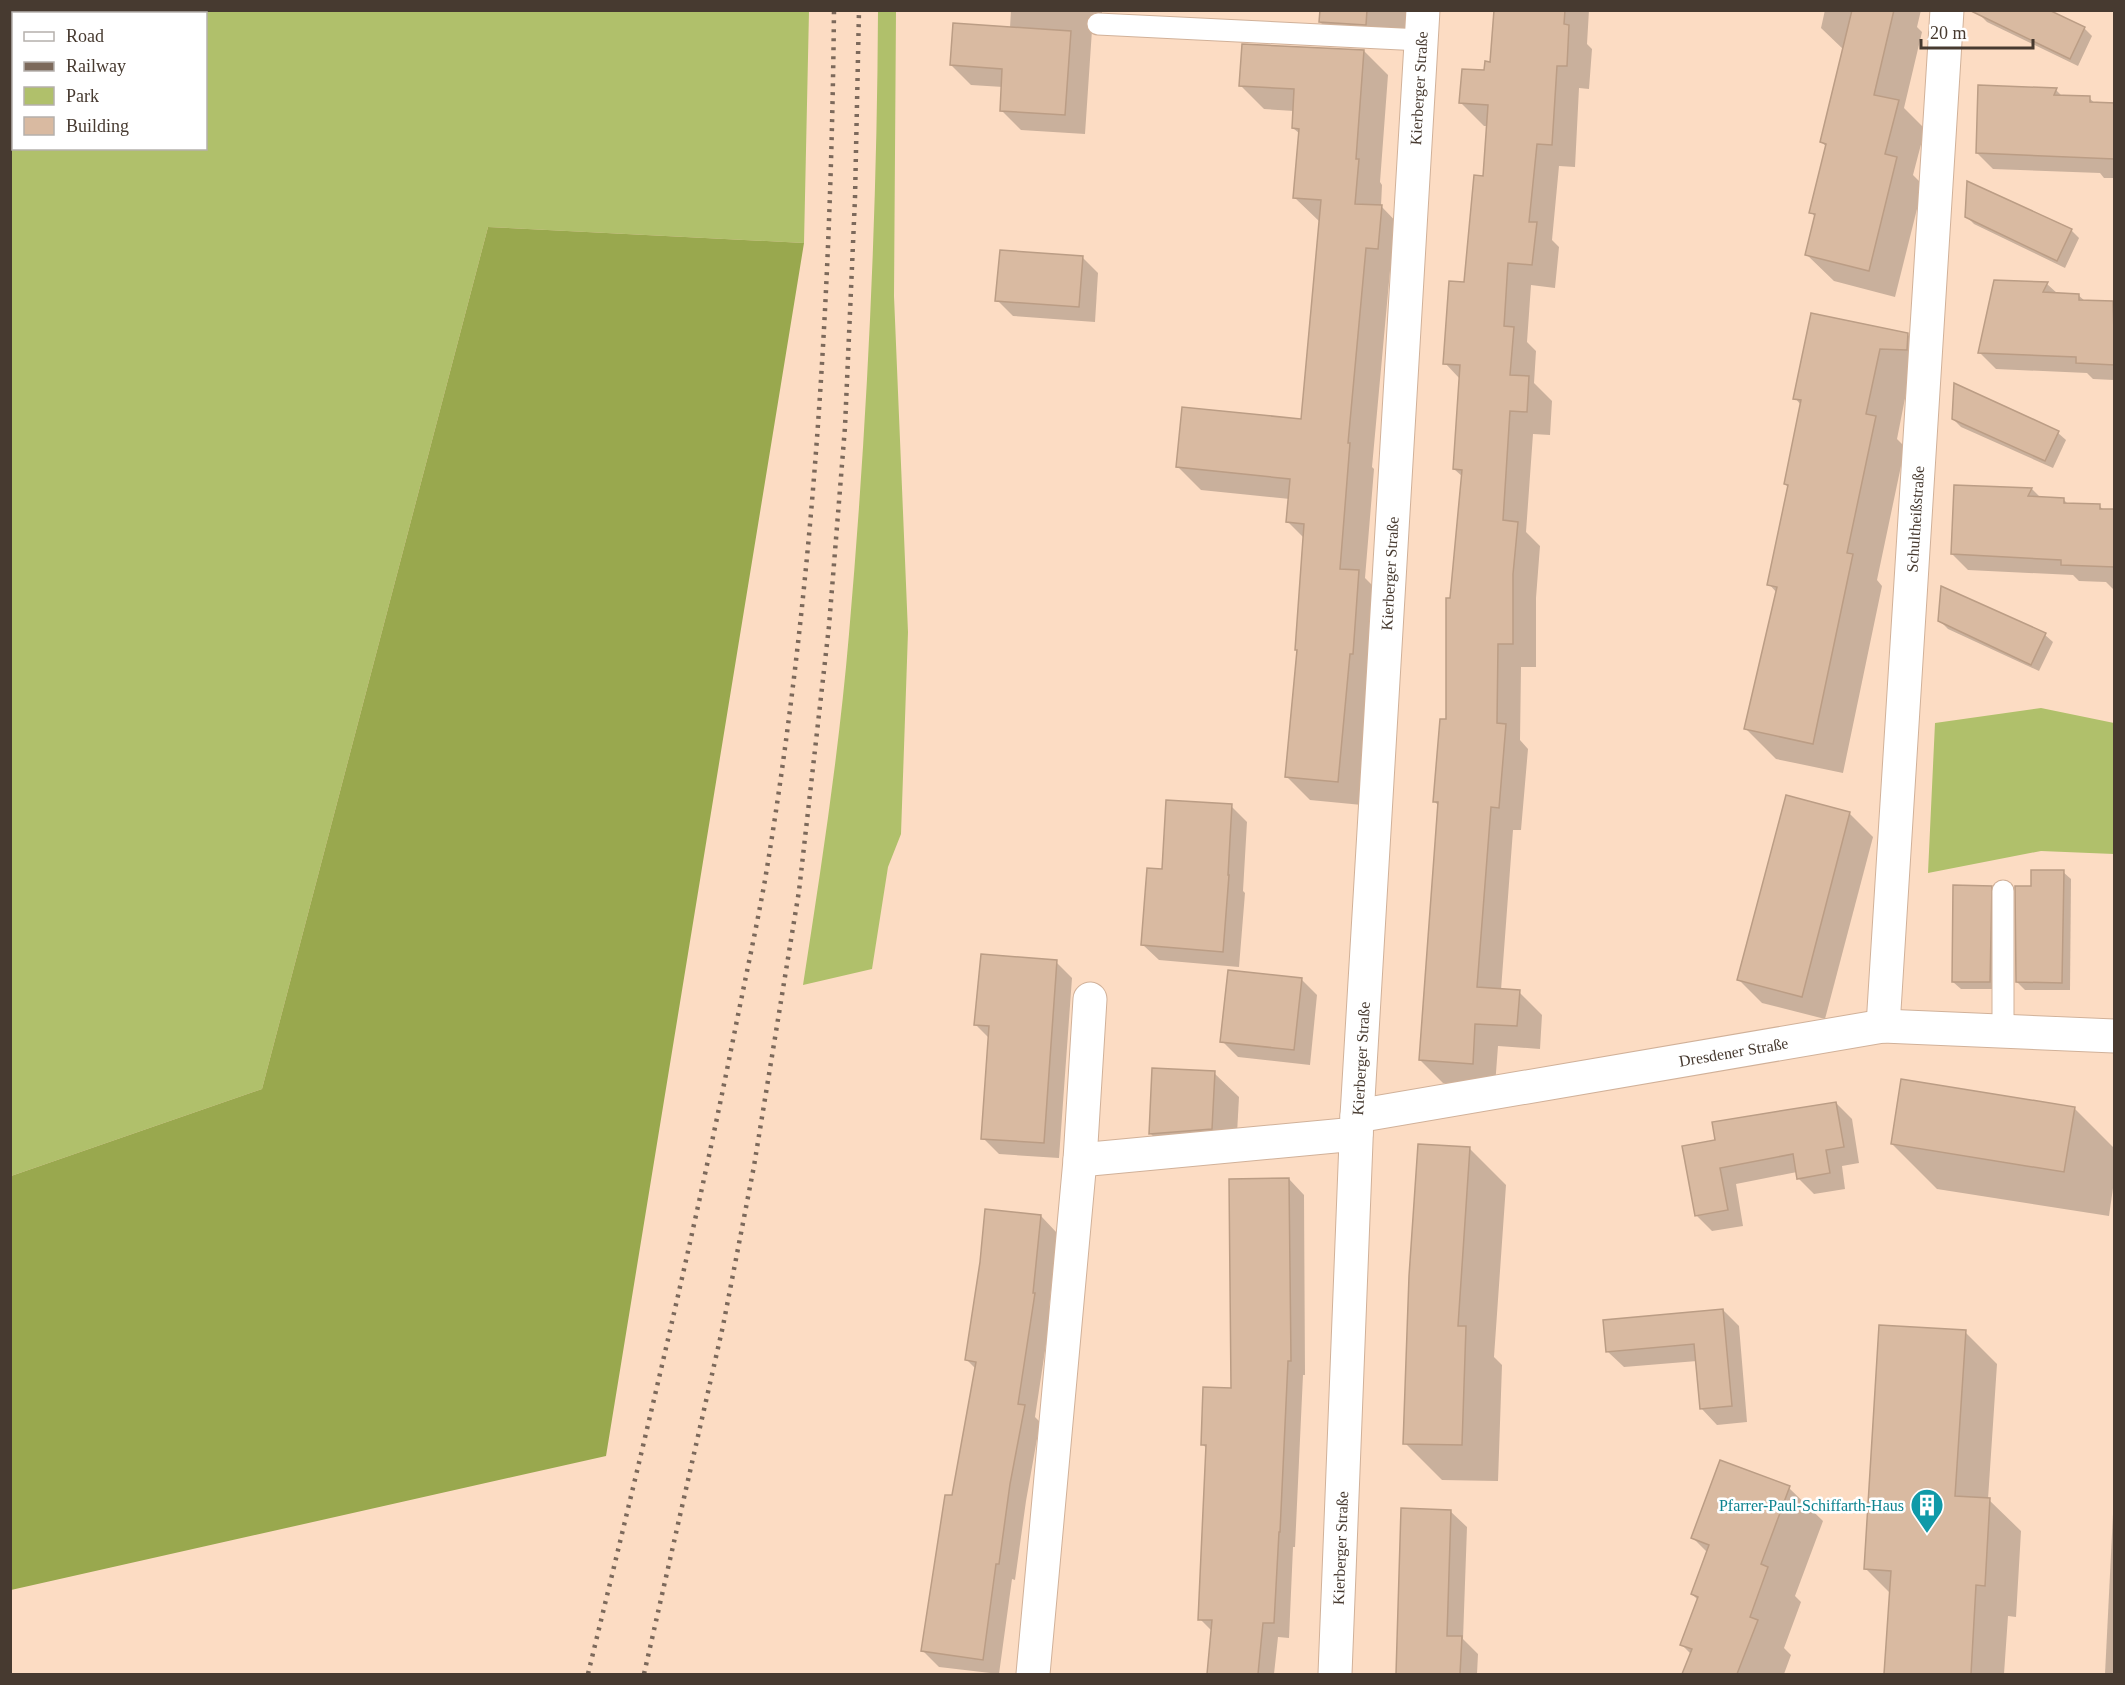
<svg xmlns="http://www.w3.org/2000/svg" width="2125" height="1685" font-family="'Times New Roman',serif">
  <rect width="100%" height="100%" fill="#fcdcc3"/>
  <g fill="#b0c06b" fill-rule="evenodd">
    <path d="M10,11H809L804,243L488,227L262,1089L11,1176ZM14,14H206V148H14Z"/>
    <path d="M878,11H896L894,296L908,632L901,834L888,867L872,969L803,985C821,869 839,752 849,634C867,427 877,218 878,11Z"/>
    <polygon points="2041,708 2114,723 2114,854 2041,851 1928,873 1935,723"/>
  </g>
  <polygon fill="#99a84e" points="488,227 804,243 606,1456 11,1590 11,1176 262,1089"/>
  <g fill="#0003">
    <polygon points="1011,10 1102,10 1102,16 1093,15 1085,134 1021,130 1001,110 1003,87 971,85 951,65 1010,28"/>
    <polygon points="1321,10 1410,10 1407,41 1336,38 1320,22"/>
    <polygon points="1495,10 1589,10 1587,44 1592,49 1589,89 1579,88 1575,167 1559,166 1552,240 1559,247 1555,288 1531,285 1527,342 1536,351 1534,383 1552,401 1550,435 1533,434 1526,532 1540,546 1536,598 1536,667 1521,667 1520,740 1528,749 1521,830 1513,830 1501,990 1519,992 1542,1015 1540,1049 1498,1046 1495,1086 1443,1083 1420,1060 1439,806 1434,801 1447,721 1452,599 1463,477 1454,469 1460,379 1445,363 1465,284 1484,178 1488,126 1484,126 1461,103 1492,63"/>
    <polygon points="1825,10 1921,10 1917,27 1922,32 1904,108 1925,129 1913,175 1923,185 1895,297 1834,281 1807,255 1816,218 1811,212 1827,147 1821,142 1844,50 1821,28"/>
    <polygon points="1979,14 2084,28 2092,36 2078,66 1987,22"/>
    <polygon points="1364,51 1388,75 1380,182 1382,185 1381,206 1405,231 1402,272 1390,271 1372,467 1374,469 1365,578 1383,596 1362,805 1310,800 1286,776 1299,651 1305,539 1288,522 1290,499 1201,490 1177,466 1302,420 1320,222 1295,198 1300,134 1293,128 1294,111 1264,109 1240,85"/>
    <polygon points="2056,90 2063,97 2089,98 2096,104 2114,105 2114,178 2104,178 2100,173 1993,169 1977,153"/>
    <polygon points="1966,216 2071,230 2079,238 2065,268 1974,224"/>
    <polygon points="1082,257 1098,273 1095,322 1013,316 997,300"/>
    <polygon points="2047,284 2058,294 2078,295 2085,301 2113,302 2114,304 2114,380 2093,379 2087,373 1996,369 1980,353"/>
    <polygon points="1812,315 1907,334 1937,364 1909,378 1897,439 1905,447 1877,580 1882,586 1843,773 1776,759 1746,729 1777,593 1769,584 1789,488 1785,484 1801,405 1795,398"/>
    <polygon points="1953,419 2058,433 2066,440 2053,468 1961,427"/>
    <polygon points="1955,487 2032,489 2041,498 2064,500 2069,505 2099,506 2104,510 2114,511 2114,590 2106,582 2079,581 2073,575 1968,570 1952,554"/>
    <polygon points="1940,621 2045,635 2053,642 2039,671 1948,629"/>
    <polygon points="1787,797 1850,814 1873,837 1825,1019 1762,1003 1739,980"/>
    <polygon points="1231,806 1247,822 1243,891 1245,893 1239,967 1159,960 1142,944 1163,871"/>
    <polygon points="2063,872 2071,879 2070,990 2025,990 2017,982 2032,888"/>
    <polygon points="1991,887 1999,895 1997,989 1961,989 1953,982"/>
    <polygon points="1056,962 1072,978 1059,1158 999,1154 983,1138 990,1039 976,1025"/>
    <polygon points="1301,979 1317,995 1310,1065 1238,1057 1222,1041"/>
    <polygon points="1214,1073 1239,1097 1236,1152 1174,1158 1150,1133"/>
    <polygon points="1836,1103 1852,1119 1859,1163 1842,1166 1845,1189 1814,1194 1798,1178 1797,1172 1736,1184 1743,1226 1712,1231 1696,1215 1717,1141"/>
    <polygon points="2074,1108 2114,1148 2114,1181 2109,1216 1937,1189 1892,1144"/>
    <polygon points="1469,1148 1506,1185 1494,1357 1502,1365 1498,1481 1442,1480 1405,1443"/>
    <polygon points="1289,1179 1304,1195 1305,1375 1303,1375 1295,1547 1293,1547 1289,1638 1278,1637 1274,1674 1209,1674 1213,1632 1200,1619 1208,1449 1203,1445 1232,1389"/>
    <polygon points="1041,1216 1057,1233 1049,1309 1051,1311 1035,1417 1040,1422 1026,1501 1015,1580 1012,1579 999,1674 939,1667 923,1651 976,1369 967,1360"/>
    <polygon points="1723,1310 1739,1326 1747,1422 1717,1425 1701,1408 1697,1361 1624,1367 1607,1351"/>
    <polygon points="1965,1332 1997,1364 1988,1499 2021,1531 2016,1617 2008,1616 2004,1674 1886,1674 1891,1594 1866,1569"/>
    <polygon points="1789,1488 1823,1521 1795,1596 1801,1602 1784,1648 1791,1655 1784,1674 1684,1674 1691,1654 1682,1645 1698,1600 1692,1594 1708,1553 1693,1538"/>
    <polygon points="2114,1494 2114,1674 2105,1674"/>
    <polygon points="1403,1509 1450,1511 1467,1527 1463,1639 1478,1654 1477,1674 1398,1674"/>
  </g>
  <g fill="#d9baa1" stroke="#bb9d85" stroke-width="1.5">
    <polygon points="1320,10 1367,10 1366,25 1319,22"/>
    <polygon points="1494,10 1565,10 1564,24 1569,25 1567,66 1557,66 1552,145 1537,144 1529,222 1537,222 1532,265 1508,263 1504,326 1514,327 1510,375 1529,376 1527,412 1510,411 1503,520 1518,522 1513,574 1513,644 1498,644 1497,723 1506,724 1499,808 1491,807 1477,987 1520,990 1517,1026 1475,1024 1473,1064 1419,1060 1438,802 1433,802 1440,719 1446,719 1446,598 1450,598 1462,470 1453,469 1460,365 1443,364 1449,281 1464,282 1474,175 1483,176 1488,105 1459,103 1462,69 1484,70 1485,61 1490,62"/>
    <polygon points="1852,10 1894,10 1874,95 1899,100 1885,154 1897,157 1869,271 1805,255 1815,214 1809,213 1826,144 1820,142"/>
    <polygon points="1969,10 2049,10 2085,27 2070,59"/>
    <polygon points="953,23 1071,31 1065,115 1000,111 1002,69 950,65"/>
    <polygon points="1242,44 1364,50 1356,159 1359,159 1355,204 1382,205 1378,249 1366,248 1348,443 1350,443 1340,569 1359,570 1353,654 1350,654 1338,782 1285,777 1297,650 1295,650 1304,524 1286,522 1290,479 1176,467 1182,407 1301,419 1321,200 1293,198 1299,129 1292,128 1294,89 1239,86"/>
    <polygon points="1978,85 2057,88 2054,95 2090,96 2090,102 2115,103 2115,159 1976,153"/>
    <polygon points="1967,181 2072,229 2057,261 1965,217"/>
    <polygon points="1000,250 1083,256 1079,307 995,301"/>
    <polygon points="1994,280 2048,282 2043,292 2079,294 2079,300 2113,301 2115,365 2076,363 2076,357 1978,353"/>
    <polygon points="1811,313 1908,333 1907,350 1880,349 1866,414 1876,416 1847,553 1853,554 1813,744 1744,729 1777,587 1767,585 1788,485 1784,484 1801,400 1793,399"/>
    <polygon points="1954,383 2059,431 2045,461 1952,419"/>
    <polygon points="1954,485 2032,488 2028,496 2064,498 2064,503 2100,504 2100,509 2115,509 2115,567 2061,565 2061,560 1951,554"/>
    <polygon points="1941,586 2046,633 2031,665 1938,621"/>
    <polygon points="1786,795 1850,812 1802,997 1737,980"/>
    <polygon points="1166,800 1232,804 1228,875 1229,875 1223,952 1141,945 1147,868 1162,869"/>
    <polygon points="2031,870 2064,870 2062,983 2016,982 2015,886 2031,886"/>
    <polygon points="1953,885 1992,886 1990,982 1952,982"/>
    <polygon points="981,954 1057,960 1044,1143 981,1139 989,1026 974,1025"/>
    <polygon points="1228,970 1302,978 1294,1050 1220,1042"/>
    <polygon points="1152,1068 1215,1071 1212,1129 1149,1134"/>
    <polygon points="1901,1079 2075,1107 2064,1172 1891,1144"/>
    <polygon points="1836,1102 1844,1147 1826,1150 1830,1173 1797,1179 1793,1154 1720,1168 1728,1210 1695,1216 1682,1146 1715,1140 1712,1122"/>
    <polygon points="1418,1144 1470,1147 1458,1326 1466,1326 1462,1445 1403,1444 1409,1276"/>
    <polygon points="1289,1178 1291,1361 1288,1361 1280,1532 1279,1532 1274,1623 1263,1623 1258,1674 1207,1674 1212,1620 1198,1620 1206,1445 1201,1445 1203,1387 1231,1388 1229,1179"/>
    <polygon points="985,1209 1041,1215 1033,1293 1035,1293 1018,1404 1025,1405 1010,1484 999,1564 996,1564 983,1660 921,1651 945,1495 952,1495 976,1362 965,1360 980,1262"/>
    <polygon points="1723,1309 1732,1406 1700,1409 1694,1344 1606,1352 1603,1320"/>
    <polygon points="1879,1325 1966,1330 1955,1496 1990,1498 1985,1586 1976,1585 1971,1674 1884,1674 1891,1571 1864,1569"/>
    <polygon points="1720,1460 1790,1486 1761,1564 1768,1567 1750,1617 1758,1620 1737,1674 1682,1674 1692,1649 1680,1645 1698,1597 1691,1594 1709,1545 1691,1538"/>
    <polygon points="1401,1508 1451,1510 1447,1636 1462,1636 1460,1674 1396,1674"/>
  </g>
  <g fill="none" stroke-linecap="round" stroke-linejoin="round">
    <defs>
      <g id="lane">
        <polyline points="1098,24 1421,40"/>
        <polyline points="2003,1031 2003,891"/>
      </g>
      <g id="street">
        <path id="s1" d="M1883,1026L1947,10"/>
        <path id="s2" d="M1357,1116L1883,1026L2114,1036"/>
        <polyline points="1080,1160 1090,999"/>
        <polyline points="1033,1674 1080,1160 1356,1134"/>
        <path id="s3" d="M1335,1674L1357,1116L1423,10"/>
      </g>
    </defs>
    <use href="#lane" stroke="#d1b199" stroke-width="23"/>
    <use href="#street" stroke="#d1b199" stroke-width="35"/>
    <use href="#lane" stroke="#fff" stroke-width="21"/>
    <use href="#street" stroke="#fff" stroke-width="33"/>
    <g stroke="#7c695b" stroke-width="4.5" stroke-dasharray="3 6" stroke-linecap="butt">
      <path d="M588,1674C640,1460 692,1246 735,1030C745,980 756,930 765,880C813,593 831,301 834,10"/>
      <polyline points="644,1674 723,1326 754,1166 799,891 829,626 845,427 855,198 859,10"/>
    </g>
  </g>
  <defs>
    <symbol id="building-pin" viewBox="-11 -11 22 30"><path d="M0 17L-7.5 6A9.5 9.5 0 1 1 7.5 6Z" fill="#0f9aa8" stroke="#fff"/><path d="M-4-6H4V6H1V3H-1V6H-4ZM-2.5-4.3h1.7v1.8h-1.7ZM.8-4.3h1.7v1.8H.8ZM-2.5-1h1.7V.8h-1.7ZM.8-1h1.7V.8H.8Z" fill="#fff"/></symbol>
  </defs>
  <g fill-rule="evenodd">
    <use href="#building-pin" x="1908" y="1486" width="38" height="52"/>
  </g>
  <g text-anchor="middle" stroke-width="5" stroke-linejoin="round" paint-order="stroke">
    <g font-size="16" fill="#473a30" stroke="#fff">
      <text dy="6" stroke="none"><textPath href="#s3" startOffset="1588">Kierberger Straße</textPath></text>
      <text dy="6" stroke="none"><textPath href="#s1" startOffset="508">Schultheißstraße</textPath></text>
      <text dy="6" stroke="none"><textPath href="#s3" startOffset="1102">Kierberger Straße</textPath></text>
      <text dy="6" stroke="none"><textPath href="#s2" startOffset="382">Dresdener Straße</textPath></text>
      <text dy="6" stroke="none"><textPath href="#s3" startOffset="616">Kierberger Straße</textPath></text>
      <text dy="6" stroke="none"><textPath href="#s3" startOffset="126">Kierberger Straße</textPath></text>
    </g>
    <g font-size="16" fill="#0d838f" stroke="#fff" text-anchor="end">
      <text x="1904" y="1511">Pfarrer-Paul-Schiffarth-Haus</text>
    </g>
  </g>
  <rect width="2125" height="1685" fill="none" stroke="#473a30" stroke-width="24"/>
  <rect x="12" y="12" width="195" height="138" fill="#ffffff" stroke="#b5b0ac" stroke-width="1.5"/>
  <rect x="24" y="32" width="30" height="9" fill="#ffffff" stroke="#b5b0ac" stroke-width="1.5"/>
  <text x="66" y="42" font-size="18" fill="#473a30">Road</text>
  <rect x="24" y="62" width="30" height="9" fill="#7c695b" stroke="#b5b0ac" stroke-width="1.5"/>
  <text x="66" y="72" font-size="18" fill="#473a30">Railway</text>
  <rect x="24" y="87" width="30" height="18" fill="#b0c06b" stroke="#b5b0ac" stroke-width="1.5"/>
  <text x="66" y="102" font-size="18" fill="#473a30">Park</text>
  <rect x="24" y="117" width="30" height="18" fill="#d9baa1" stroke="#b5b0ac" stroke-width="1.5"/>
  <text x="66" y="132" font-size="18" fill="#473a30">Building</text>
  <path d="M1921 39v9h112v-9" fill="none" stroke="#473a30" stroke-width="3"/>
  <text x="1930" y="39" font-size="18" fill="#473a30" stroke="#ffffff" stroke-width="4.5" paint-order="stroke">20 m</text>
</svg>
